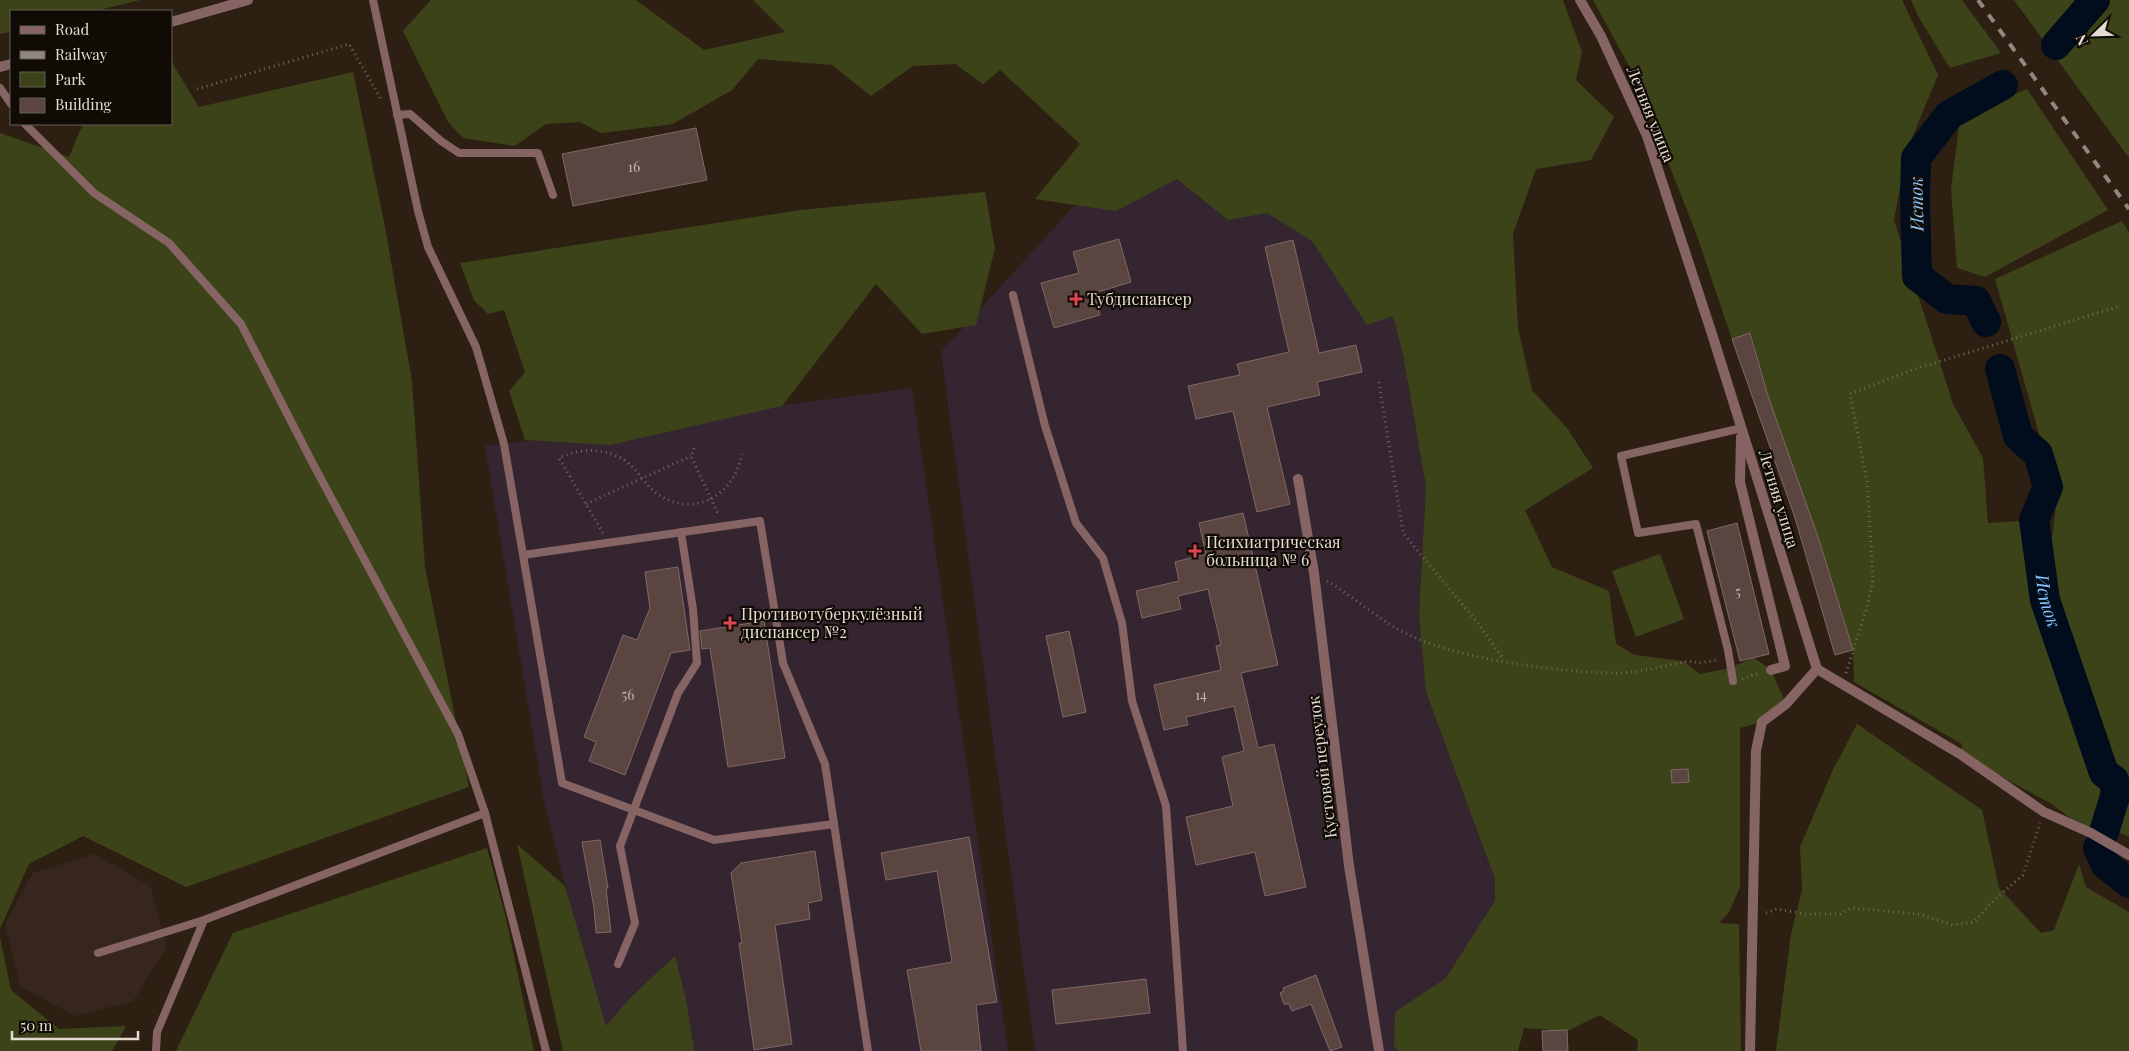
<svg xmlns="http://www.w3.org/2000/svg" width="2129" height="1051" font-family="'Playfair Display',serif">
  <rect width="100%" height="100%" fill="#2d2013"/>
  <polygon fill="#37261e" points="95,854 150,886 167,947 133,1001 75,1016 20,986 5,923 33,873"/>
  <g fill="#342530">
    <polygon points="1401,130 1393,315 1403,355 1426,486 1419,615 1426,692 1495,879 1516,1051 1035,1051 941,352 1104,173"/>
    <polygon points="912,388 1008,1051 607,1051 544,800 485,446"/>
  </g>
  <g fill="#3d4319">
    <polygon points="0,0 140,0 95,11 11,11 11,32 0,34"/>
    <polygon points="431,0 636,0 704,50 785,32 753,0 1563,0 1582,52 1576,80 1614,117 1591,160 1536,169 1513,234 1518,328 1532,390 1567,428 1593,468 1525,510 1552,567 1609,591 1616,644 1635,655 1683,661 1700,674 1726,669 1754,658 1771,670 1786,704 1762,722 1740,728 1740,887 1729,912 1719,923 1739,924 1741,1051 1637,1051 1638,1040 1600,1015 1567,1031 1524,1028 1518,1051 1399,1051 1394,1047 1395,1012 1446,978 1495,901 1495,879 1426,692 1419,615 1426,486 1403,355 1393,316 1367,325 1312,241 1267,213 1228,220 1177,179 1116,211 1035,199 1080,144 1000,70 983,84 955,64 913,66 871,96 832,65 758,59 732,90 673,124 601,133 580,122 546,124 515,146 463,138 448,122 403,31"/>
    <polygon points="1593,0 1902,0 1938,75 1907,150 1894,220 1953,404 1983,458 1988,523 2034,520 2045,597 2057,497 1995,279 2122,221 2129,232 2129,837 2107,827 2104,832 2091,833 2050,803 1960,754 1962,744 1854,682 1853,649 1819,540 1768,396 1751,333 1732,339 1696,233 1633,73"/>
    <polygon points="1911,0 1962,0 2001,53 1950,68 1919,18"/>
    <polygon points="2014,0 2129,0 2129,158"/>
    <polygon points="171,61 199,107 353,72 384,222 412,381 425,567 469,787 186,887 83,836 29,864 0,929 0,133 69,157 83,124 171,124"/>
    <polygon points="2027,89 2108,210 1985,277 1957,268 1951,189 1960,120"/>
    <polygon points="985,192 995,248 976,325 922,334 876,284 782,406 610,445 525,440 509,391 525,372 504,310 488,314 474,300 460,263 800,210"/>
    <polygon points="1660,554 1684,619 1636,637 1612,571"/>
    <polygon points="1857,724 1982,810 1999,888 2041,933 2054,930 2079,864 2086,887 2129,912 2129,1051 1776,1051 1791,934 1802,890 1800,847 1832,772"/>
    <polygon points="517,844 565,886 606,1026 630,998 675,956 687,1004 694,1051 563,1051"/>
    <polygon points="487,848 506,918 534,1051 176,1051 233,933"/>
    <polygon points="0,937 11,990 59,1029 126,1026 112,1051 0,1051"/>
  </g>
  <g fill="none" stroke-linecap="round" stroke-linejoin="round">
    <g stroke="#010d1c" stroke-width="30">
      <polyline points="2056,45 2095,0"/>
      <polyline points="1986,322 1976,301 1947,299 1917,276 1915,200 1916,158 1949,115 2003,85"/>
      <path id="s1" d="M2000,369L2018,436L2038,454L2048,487L2034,520L2045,600L2104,773L2114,780L2116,793L2104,832"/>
      <polyline points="2098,848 2106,865 2129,883"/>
    </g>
  </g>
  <g fill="#5a4541" stroke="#806965">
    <polygon points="696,128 707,180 573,206 562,154"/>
    <polygon points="1119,239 1131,282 1094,293 1100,315 1054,328 1041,283 1079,273 1073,252"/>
    <polygon points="1293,240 1319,353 1356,345 1362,372 1317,382 1320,395 1267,407 1290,504 1257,512 1233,411 1196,419 1188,386 1240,375 1237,364 1289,352 1265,247"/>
    <polygon points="1750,333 1768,396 1819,540 1853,650 1835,655 1795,518 1732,339"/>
    <polygon points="1243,513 1278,665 1241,673 1258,748 1274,744 1306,887 1265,896 1255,852 1196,865 1186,817 1233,806 1222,757 1244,751 1234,706 1186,717 1188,725 1164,730 1154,685 1221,670 1216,646 1221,645 1208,589 1178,596 1181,609 1142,618 1136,591 1179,581 1175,562 1206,554 1199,523"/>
    <polygon points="1737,523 1769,654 1740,661 1707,531"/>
    <polygon points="678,567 690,650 671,653 625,775 589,761 596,742 584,737 623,635 637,640 650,608 645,572"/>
    <polygon points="764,621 785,758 728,767 710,648 702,649 700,631"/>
    <polygon points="1069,631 1086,712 1063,717 1046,636"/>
    <polygon points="1688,769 1689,782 1672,783 1671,770"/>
    <polygon points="969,837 997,1002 976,1005 981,1051 921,1051 907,970 952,962 937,871 886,880 881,853"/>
    <polygon points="600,840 608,888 606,888 611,932 596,933 594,908 582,842"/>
    <polygon points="815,851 822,900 808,903 810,919 775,925 792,1044 754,1050 739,943 742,943 731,873 741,863"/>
    <polygon points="1316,975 1342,1047 1330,1051 1311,1004 1292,1011 1289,1004 1284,1004 1280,993 1284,991 1283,988"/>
    <polygon points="1146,979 1150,1013 1056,1024 1052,990"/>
    <polygon points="1567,1030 1568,1051 1543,1051 1542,1031"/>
  </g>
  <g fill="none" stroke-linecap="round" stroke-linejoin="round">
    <g stroke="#72675c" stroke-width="3" stroke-dasharray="1 4" stroke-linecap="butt">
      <polyline points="197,89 349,44 381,99"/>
      <polyline points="1379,382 1403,533 1477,622 1504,660"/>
      <polyline points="694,448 691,456 719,516"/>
      <polyline points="586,504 691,456"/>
      <path d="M603,533L559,458C580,448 601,448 621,458C635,465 644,484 656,493C693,520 735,495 742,454"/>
      <path d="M1327,581C1351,595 1372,614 1396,628C1446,659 1563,673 1622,673C1644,672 1667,665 1689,661L1699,663L1718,660"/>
      <polyline points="1846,673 1867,607 1873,580 1867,482 1850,394 1912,370 2120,306"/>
      <polyline points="1742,679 1760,673"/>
      <polyline points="1766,913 1777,909 1805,914 1840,914 1851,908 1918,914 1953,925 1974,922 1994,900 2023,875 2040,823"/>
    </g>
    <g stroke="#866463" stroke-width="8">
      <polyline points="373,0 418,211 428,247 476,347 504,444 562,783 714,840 834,824 868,1051"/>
      <polyline points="0,88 11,104"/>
      <polyline points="397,115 410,114 441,141 459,153 538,153 553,195"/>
      <polyline points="25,124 94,193 169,243 241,324 312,462 458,734 485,813 546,1051"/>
      <polyline points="1013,295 1045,426 1076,523 1103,558 1122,623 1132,701 1166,806 1183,1051"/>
      <polyline points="523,555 760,521 783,663 825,764 834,824"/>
      <polyline points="1733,681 1728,650 1696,524 1638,533 1621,456 1742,428"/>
      <polyline points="98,953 204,920"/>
      <polyline points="618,964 635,923 620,846 678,693 697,663 693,609 681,532"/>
      <polyline points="156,1051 157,1032 204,920 485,813"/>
    </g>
    <g stroke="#866463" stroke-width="10">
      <polyline points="1580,0 1601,36 1647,136 1712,334 1817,669 1960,754 2044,812 2091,833 2129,855"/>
      <polyline points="171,22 248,0"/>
      <polyline points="0,67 11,64"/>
      <polyline points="1741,437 1740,482 1785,666 1771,670"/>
      <polyline points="1298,479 1314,573 1349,866 1379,1051"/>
      <polyline points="1750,1051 1756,751 1762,722 1786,704 1817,669"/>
    </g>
    <polyline stroke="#91877c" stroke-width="4" stroke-dasharray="9 9" stroke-linecap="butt" points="1978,0 2129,209"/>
  </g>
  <g fill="#e0444e" stroke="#110b06" stroke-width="2">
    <path d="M1073.5 291.5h5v5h5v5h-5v5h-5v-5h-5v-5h5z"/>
    <path d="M1192.5 543.5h5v5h5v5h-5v5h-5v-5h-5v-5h5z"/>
    <path d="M727.5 615.5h5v5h5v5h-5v5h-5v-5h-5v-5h5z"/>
  </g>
  <g text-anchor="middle" stroke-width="4.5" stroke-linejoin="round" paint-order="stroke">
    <g font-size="14" fill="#c2b6ae">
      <text x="634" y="172">16</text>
      <text x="1738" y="597">5</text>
      <text x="628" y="700">56</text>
      <text x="1201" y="700">14</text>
    </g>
    <g font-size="16" fill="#e4dcd3" stroke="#110b06">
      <text transform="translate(1651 114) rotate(68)" y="6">Летняя улица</text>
      <text transform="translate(1779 499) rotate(73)" y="6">Летняя улица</text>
      <text transform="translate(1322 767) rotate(-97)" y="6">Кустовой переулок</text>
    </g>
    <g font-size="16" fill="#e4dcd3" stroke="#110b06" text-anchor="start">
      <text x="1087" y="305">Тубдиспансер</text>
      <text x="1206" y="548">Психиатрическая<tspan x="1206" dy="18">больница № 6</tspan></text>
      <text x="741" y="620">Противотуберкулёзный<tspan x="741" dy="18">диспансер №2</tspan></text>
    </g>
    <g font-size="18" font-style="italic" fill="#8ac5ff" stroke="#110b06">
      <text transform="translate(1917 204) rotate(-91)" y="6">Исток</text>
      <text dy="6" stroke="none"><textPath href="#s1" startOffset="249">Исток</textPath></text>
    </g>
  </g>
  <rect x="10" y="10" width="162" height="115" fill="#110b06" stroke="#655f58"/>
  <rect x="20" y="26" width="25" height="8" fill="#866463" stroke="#655f58"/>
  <text x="55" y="35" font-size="15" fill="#e4dcd3">Road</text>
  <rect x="20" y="51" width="25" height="8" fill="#91877c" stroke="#655f58"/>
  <text x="55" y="60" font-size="15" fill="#e4dcd3">Railway</text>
  <rect x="20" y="72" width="25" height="15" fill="#3d4319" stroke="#655f58"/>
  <text x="55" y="85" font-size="15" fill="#e4dcd3">Park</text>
  <rect x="20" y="98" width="25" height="15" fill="#5a4541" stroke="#655f58"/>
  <text x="55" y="110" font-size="15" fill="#e4dcd3">Building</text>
  <g transform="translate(2094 35) rotate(247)" stroke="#110b06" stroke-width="4" paint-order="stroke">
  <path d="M0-4L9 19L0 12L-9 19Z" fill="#e4dcd3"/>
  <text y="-8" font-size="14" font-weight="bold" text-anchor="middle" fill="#e4dcd3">N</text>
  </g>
  <path d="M12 1031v8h126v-8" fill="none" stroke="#e4dcd3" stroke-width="2.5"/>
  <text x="20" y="1031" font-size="15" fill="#e4dcd3" stroke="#110b06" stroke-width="4" paint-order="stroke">50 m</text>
</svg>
